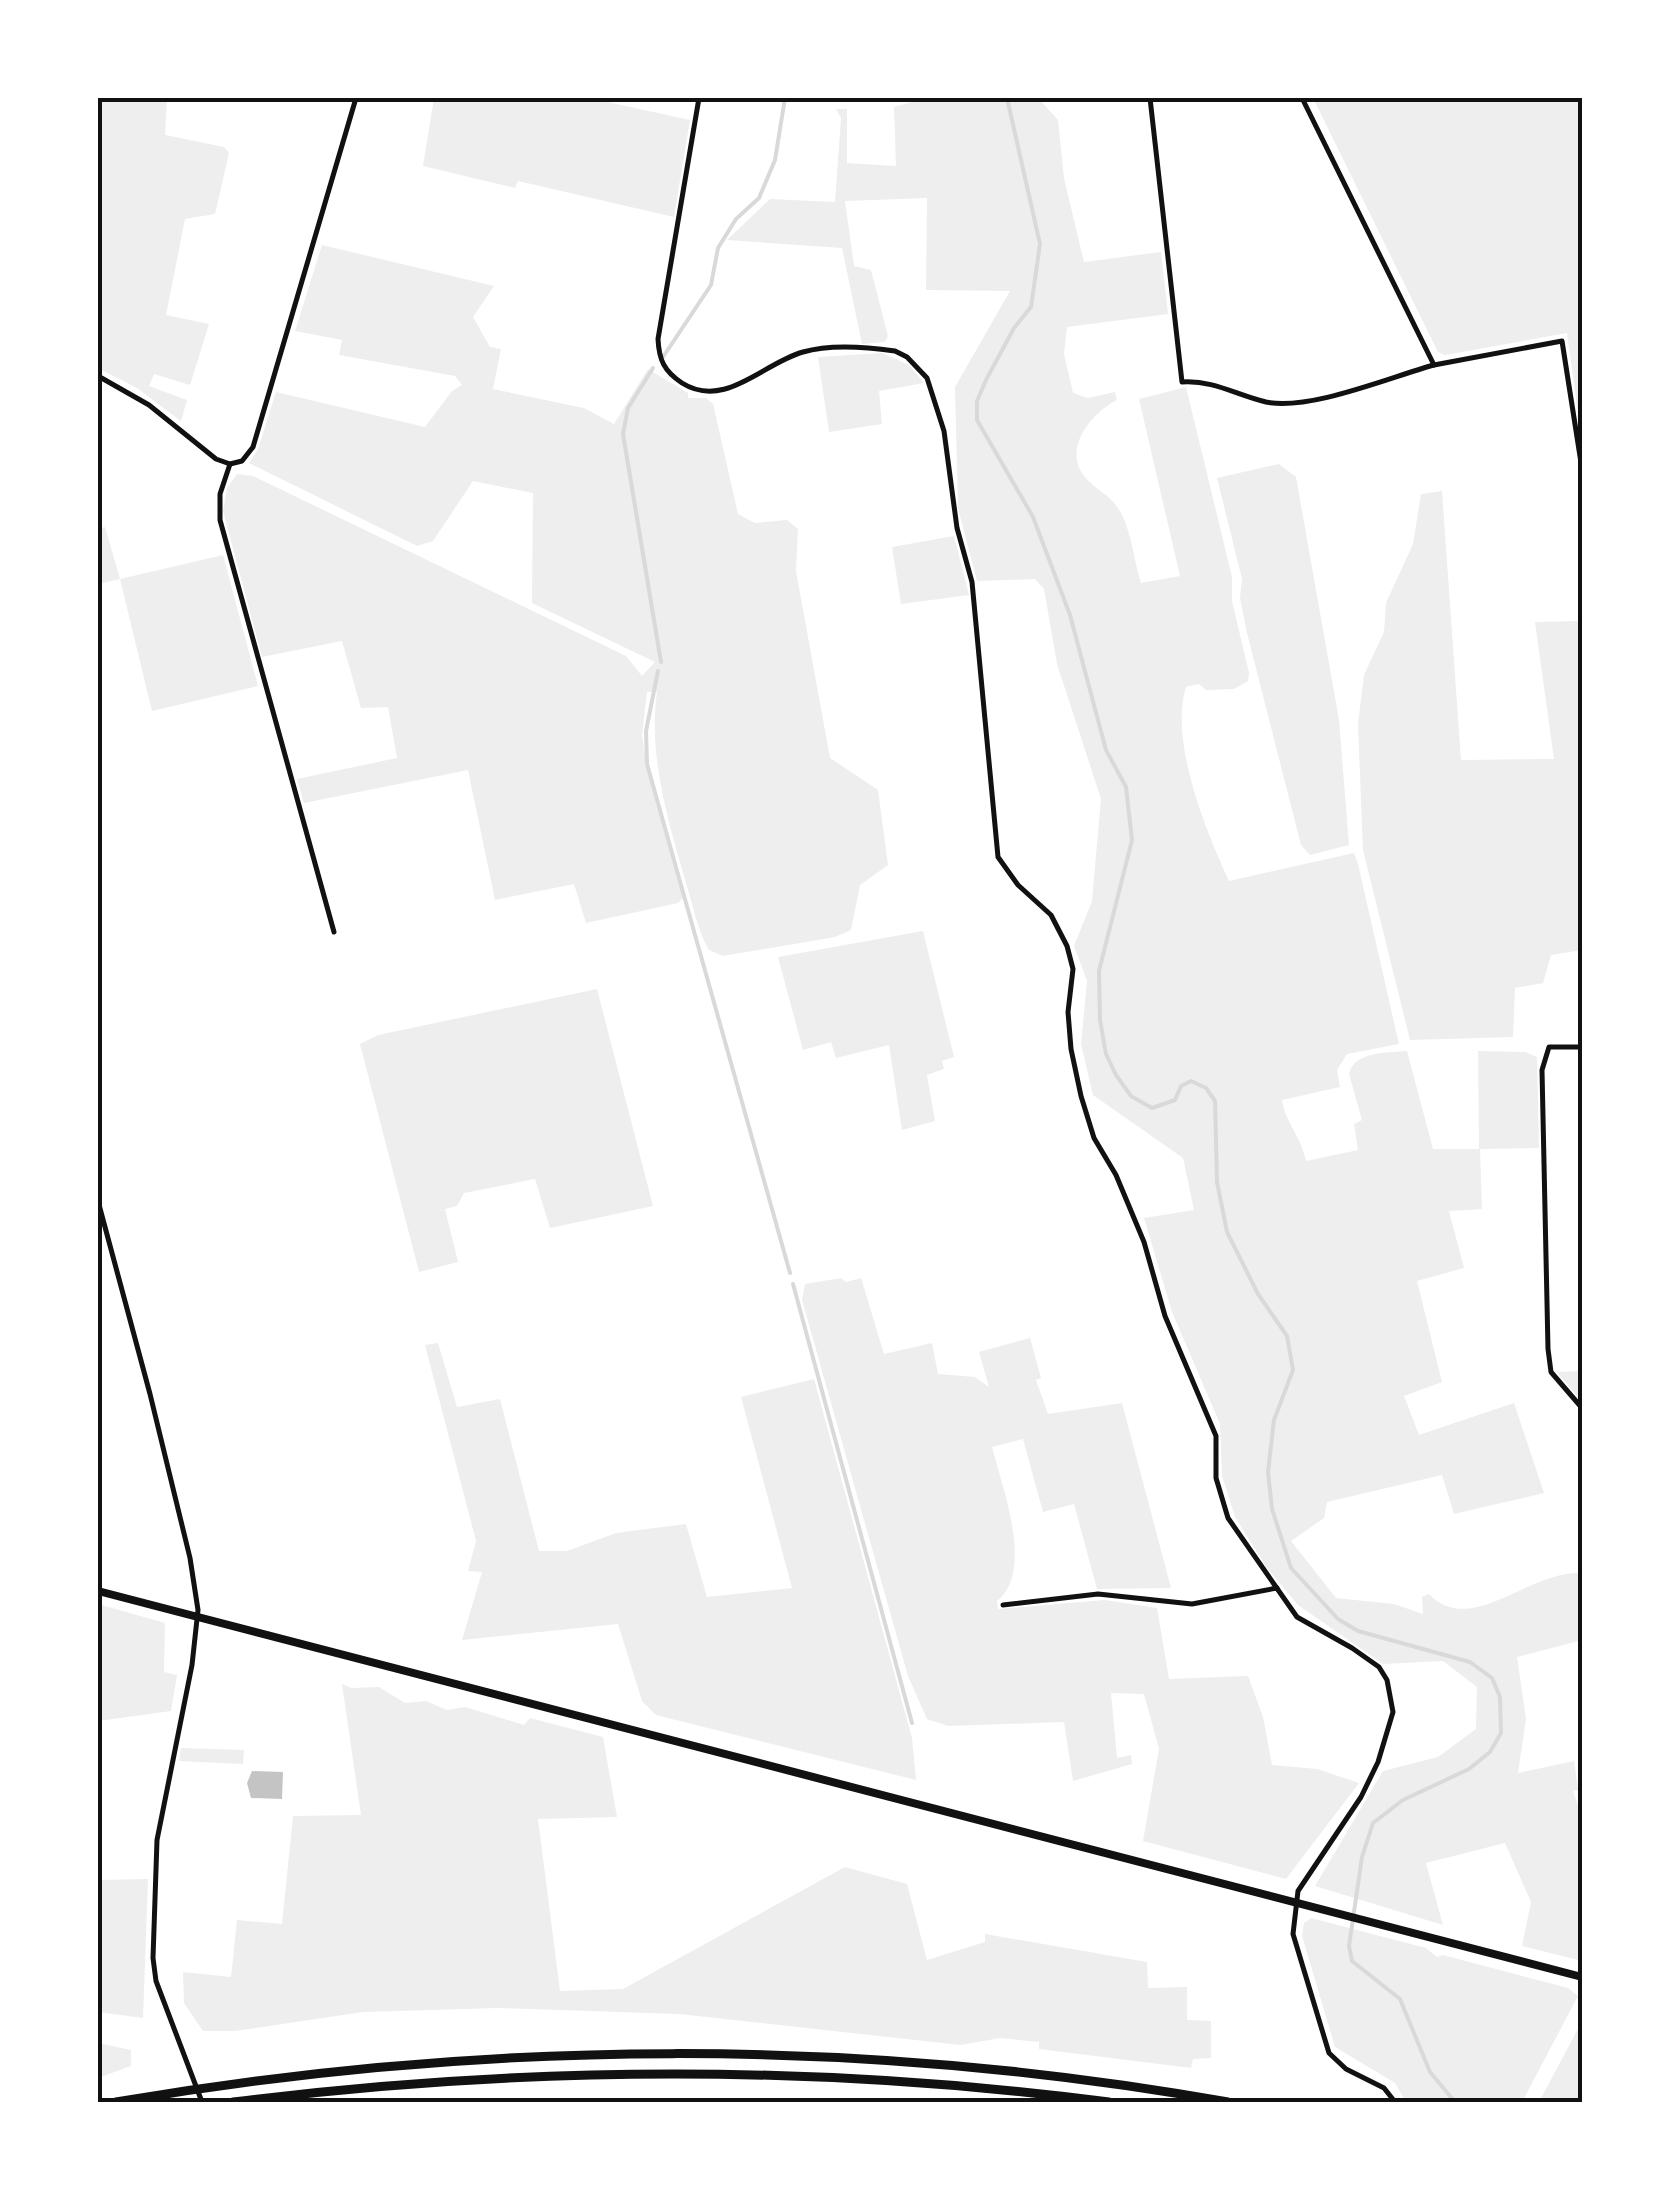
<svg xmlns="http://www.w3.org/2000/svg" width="1680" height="2200" font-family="Poppins,sans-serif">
  <rect width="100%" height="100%" fill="#fff"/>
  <g fill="#eee">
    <polygon points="98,98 167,98 165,135 224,147 229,153 215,214 185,219 166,315 209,324 190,385 154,374 149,386 187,400 181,421 137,388 98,368"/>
    <polygon points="434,98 589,98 690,120 674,217 518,181 515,188 423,166"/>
    <path d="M927,98H1038L1058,120L1064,178L1084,262L1161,252L1168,314L1067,327L1064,354L1073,393L1088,398L1115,392L1117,400C1093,412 1062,447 1084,476C1093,488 1110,495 1118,508C1131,527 1134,561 1141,583L1180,576L1139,399L1186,387L1232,577V601L1249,673L1248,681L1234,689L1206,690L1199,684L1186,687C1169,741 1206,831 1229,881L1354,853L1358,864L1399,1044L1347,1054L1337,1070L1340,1087L1282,1100C1285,1122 1302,1138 1306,1161L1358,1150L1354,1124L1362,1120L1349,1074C1354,1051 1387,1053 1407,1051L1433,1149H1479L1478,1051L1525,1052L1537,1057L1539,1148L1480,1149L1482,1209L1449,1211L1464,1268L1417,1281L1442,1382L1404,1396L1419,1435L1514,1403L1544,1493L1454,1514L1442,1475L1327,1502L1324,1518L1291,1541L1336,1598L1394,1604L1423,1614L1422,1597L1429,1594C1471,1638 1528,1570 1582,1573V1640L1517,1657L1526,1719L1518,1773L1574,1761L1578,1790L1573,1791L1582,1818V1961L1522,1946L1531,1902L1505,1843L1426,1863L1443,1925L1315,1886L1383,1771L1438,1757L1476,1729L1477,1687L1443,1661L1383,1664L1298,1605L1267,1568L1235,1517L1222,1476L1220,1424L1172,1312L1144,1218L1194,1210L1183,1158L1093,1095L1081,1044L1087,981L1074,946L1092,901L1101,799L1057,664L1044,589L1035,579L977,581L958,508L955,387L1010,291L926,290L927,198L845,201L854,266L871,270L888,336L885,342L862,344L842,248L727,240L770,199L835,202L841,118L836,109H847V163L896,166L894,107Z"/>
    <polygon points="1313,98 1582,98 1582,442 1567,333 1445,355 1438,352"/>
    <path d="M322,245L494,286L473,317L490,347L501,349L493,389L584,408L614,424L648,369L688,393V398H706L713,404L738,514L755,523L787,520L798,529L796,571L830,758L878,790L888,865L860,885L851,930L835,937L723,956L709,950C697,930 693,905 686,883C668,820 648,756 657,692H647L642,735L646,762L684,897L678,903L586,923L574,884L495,900L468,770L304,803L297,779L397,758L388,707L361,708L342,641L262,657L223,511L227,488L237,474L253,476L626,656L642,676L655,662L532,603L533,493L473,481L433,541L417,546L249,463L258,449L276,392L425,427L452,391L462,385L455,376L339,355L342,340L295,331Z"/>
    <polygon points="882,353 909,365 924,383 879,391 882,424 829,432 818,357"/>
    <polygon points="1279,464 1296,477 1339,720 1349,845 1310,855 1301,845 1247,633 1240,598 1242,579 1217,478"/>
    <polygon points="1442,491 1461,760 1554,759 1535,622 1582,621 1582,950 1551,955 1543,983 1515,988 1513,1037 1410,1040 1363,850 1358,724 1364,675 1384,632 1386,603 1413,544 1421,494"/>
    <polygon points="105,527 120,579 223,555 258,686 152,711 120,579 98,584 98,529"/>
    <polygon points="954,536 969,595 901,604 892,547"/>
    <polygon points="923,931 954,1057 942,1061 944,1069 927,1075 935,1121 902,1130 889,1045 836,1058 831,1042 803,1050 778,957"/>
    <polygon points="597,989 653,1206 550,1228 535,1179 464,1193 457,1206 445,1209 458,1262 419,1272 360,1044 378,1035"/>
    <path d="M841,1278L846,1282L861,1278L884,1354L932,1343L938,1374L975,1377L989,1387L979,1352L1030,1338L1041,1378L1036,1380L1048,1414L1122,1403L1171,1588L1097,1589L1074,1504L1043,1512L1023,1439L992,1447C1002,1487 1035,1571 997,1601L998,1609L1105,1600L1157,1608L1169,1679L1248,1676L1263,1717L1272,1765L1317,1769L1359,1783L1286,1879L1143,1841L1159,1749L1144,1694L1111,1693L1117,1758L1131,1755L1132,1764L1073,1781L1064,1722L948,1726L927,1719L908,1676L802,1300L805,1284Z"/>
    <polygon points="438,1343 457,1407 500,1399 539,1551 567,1551 616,1533 686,1524 707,1597 792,1588 741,1397 814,1379 912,1738 916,1780 656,1715 642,1701 618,1624 462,1640 482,1572 468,1571 476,1541 425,1345"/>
    <polygon points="1582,1371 1582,1402 1557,1372"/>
    <polygon points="98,1604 165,1623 164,1672 177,1675 171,1711 98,1721"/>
    <polygon points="342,1684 351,1688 379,1687 405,1703 426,1701 447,1710 465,1707 524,1725 530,1718 603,1737 617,1817 538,1819 560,1991 623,1989 845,1867 907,1884 927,1960 985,1942 985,1934 1147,1962 1148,1988 1187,1987 1187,2020 1211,2021 1211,2058 1193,2059 1191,2068 1039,2049 1039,2042 1000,2038 961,2045 679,2014 497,2008 363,2012 235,2031 203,2031 184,2003 183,1972 231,1977 237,1920 282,1924 293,1816 361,1815"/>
    <polygon points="181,1748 244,1750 243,1764 179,1761"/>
    <polygon points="148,1879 143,2018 98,2012 98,1880"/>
    <polygon points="1311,1918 1426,1948 1437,1957 1443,1955 1568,1988 1578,1996 1522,2102 1406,2102 1395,2083 1335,2047 1302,1936 1304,1923"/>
    <polygon points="1579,2027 1582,2102 1539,2102"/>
    <polygon points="98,2043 131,2050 131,2066 98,2078"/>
  </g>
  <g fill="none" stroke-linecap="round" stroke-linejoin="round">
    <g stroke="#d9d9d9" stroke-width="4">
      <polyline points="1007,98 1040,244 1031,307 1014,328 986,380 977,401 977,420 1033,517 1070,615 1106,750 1126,787 1132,840 1099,971 1100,1020 1106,1054 1116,1075 1131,1096 1152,1108 1175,1100 1181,1086 1191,1081 1206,1088 1215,1101 1217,1182 1227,1232 1258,1294 1287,1336 1293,1370 1274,1420 1268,1472 1272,1509 1291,1568 1338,1619 1358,1631 1470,1662 1492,1678 1500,1697 1501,1733 1490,1752 1469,1769 1403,1800 1373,1823 1362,1857 1349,1946 1352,1961 1400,1999 1430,2072 1455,2102"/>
      <polyline points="663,357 711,285 718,248 736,219 759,198 775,160 785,98"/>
      <polyline points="653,368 628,408 623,434 661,662"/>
      <polyline points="658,671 646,731 647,764 790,1273"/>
      <polyline points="793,1284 912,1723"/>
    </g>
  </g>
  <polygon fill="#c4c4c4" points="252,1771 283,1772 282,1799 251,1798 247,1783"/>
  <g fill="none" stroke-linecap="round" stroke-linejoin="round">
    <g stroke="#111" stroke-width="5">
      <path d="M699,98L658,339C659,360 664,371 682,383C725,410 763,363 803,352C830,344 867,347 895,351L907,357L927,378L944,431L957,528L972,582L998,857L1018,885L1051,915L1067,946L1073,969L1068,1012L1071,1049L1081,1096L1094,1138L1116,1175L1144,1242L1165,1316L1216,1436V1478L1228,1518L1297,1617L1352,1648L1379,1667L1387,1680L1393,1712L1378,1762L1361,1797L1298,1891L1293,1934L1329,2053L1346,2069L1384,2088L1395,2102"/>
      <path d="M1150,98L1182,382C1214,380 1236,395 1266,402C1310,411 1390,377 1434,365"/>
      <polyline points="1302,98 1434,365 1562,341 1582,469"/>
      <polyline points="98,376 149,405 216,459 230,464 242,461 253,447 356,98"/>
      <polyline points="230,464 220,494 220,520 334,932"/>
      <polyline points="1582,1047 1549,1047 1542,1070 1548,1349 1551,1372 1582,1408"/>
      <polyline points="98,1201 150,1394 190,1558 198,1610 192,1665 157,1840 153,1958 156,1981 202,2102"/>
      <polyline points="1003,1605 1098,1594 1192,1604 1277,1588"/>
      <polyline points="1582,1772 1582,1789"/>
    </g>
    <polyline stroke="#111" stroke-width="8" points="98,1591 1582,1977"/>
    <g stroke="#111" stroke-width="9">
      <path d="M116,2102C484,2039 859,2036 1228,2102"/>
      <path d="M233,2102C526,2065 816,2064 1109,2102"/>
    </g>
  </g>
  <rect width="1680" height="2200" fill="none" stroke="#ffffff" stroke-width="200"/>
  <rect x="100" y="100" width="1480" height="2000" fill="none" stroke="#111" stroke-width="4"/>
</svg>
